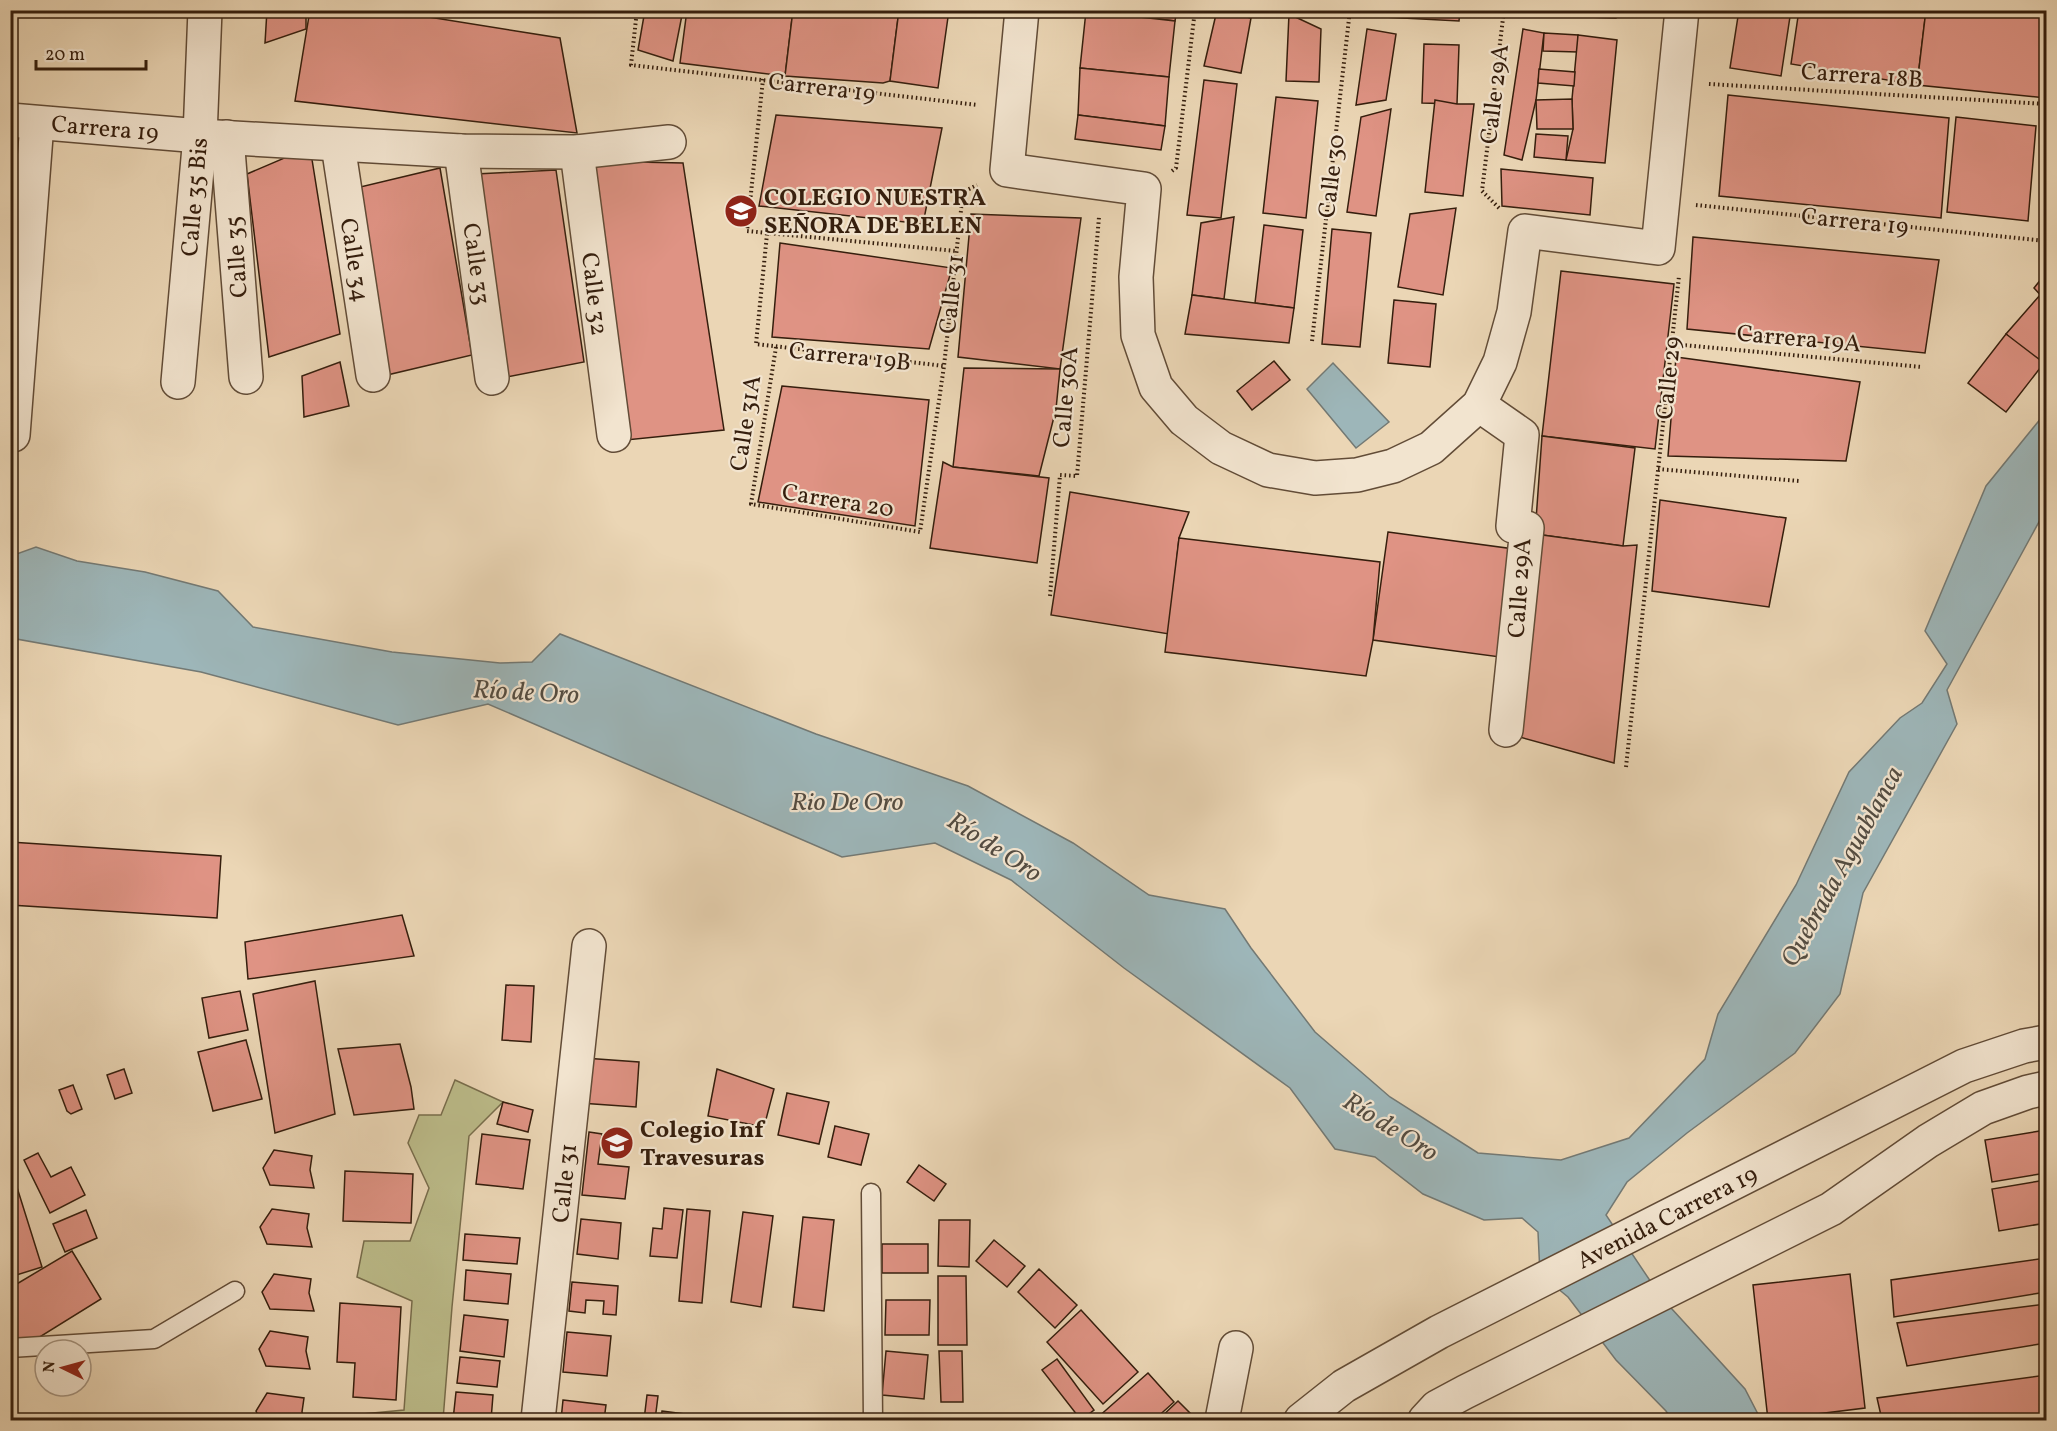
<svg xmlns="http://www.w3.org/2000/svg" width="2057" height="1431" font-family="Vollkorn,serif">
  <rect width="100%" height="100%" fill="#ebd6b5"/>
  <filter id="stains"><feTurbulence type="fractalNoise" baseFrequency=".00333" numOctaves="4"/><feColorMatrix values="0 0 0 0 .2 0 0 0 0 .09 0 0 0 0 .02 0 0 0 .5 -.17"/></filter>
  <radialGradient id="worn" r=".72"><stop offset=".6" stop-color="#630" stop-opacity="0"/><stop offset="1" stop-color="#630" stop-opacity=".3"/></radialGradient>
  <polygon fill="#bcbc8a" stroke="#786d4c" stroke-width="1.5" points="455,1080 503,1102 469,1136 452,1307 443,1420 342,1420 342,1416 404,1410 412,1301 357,1277 364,1241 410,1241 429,1188 408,1143 419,1115 441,1115"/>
  <g fill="#9db6b9" stroke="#737974" stroke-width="1.5">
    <polygon points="1333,363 1389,422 1356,448 1307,389"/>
    <polygon points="2046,412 2046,509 1947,690 1957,724 1863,893 1840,994 1795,1053 1687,1133 1627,1182 1606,1215 1661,1297 1745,1389 1761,1420 1672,1420 1666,1411 1616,1360 1568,1297 1540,1274 1538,1232 1522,1218 1484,1220 1423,1194 1375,1157 1335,1149 1290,1088 1124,968 1011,880 935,843 842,857 488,704 398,725 201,672 11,638 11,556 36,547 77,561 145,572 218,591 253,627 392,652 500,663 532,662 560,634 816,734 968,786 1073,843 1149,895 1225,909 1251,948 1315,1032 1390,1097 1478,1153 1561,1160 1629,1138 1705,1059 1718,1014 1796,885 1849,772 1900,718 1922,703 1947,664 1925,631 1986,486"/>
  </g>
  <g fill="#df9384" stroke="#351e0d" stroke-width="1.5">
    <polygon points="267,10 306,10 306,29 265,43"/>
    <polygon points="310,10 385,10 560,38 577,133 295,101"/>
    <polygon points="645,10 683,10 673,61 638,50"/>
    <polygon points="687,10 793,10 785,76 680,63"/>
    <polygon points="793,10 899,10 890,81 883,83 785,76"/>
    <polygon points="899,10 949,10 938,88 890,81"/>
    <polygon points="1086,10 1177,10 1175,21"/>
    <polygon points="1217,10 1251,18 1241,73 1204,66"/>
    <polygon points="1240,10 1323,10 1322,17"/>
    <polygon points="1365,10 1460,10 1459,21 1365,16"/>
    <polygon points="1522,10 1618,10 1616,18 1522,15"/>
    <polygon points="1739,10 1791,10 1781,76 1730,68"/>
    <polygon points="1799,10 1926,10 1917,85 1791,64"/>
    <polygon points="1926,10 2046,10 2046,98 1917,85"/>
    <polygon points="1086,11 1175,21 1169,77 1080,68"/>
    <polygon points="1289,14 1321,29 1319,82 1286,81"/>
    <polygon points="1367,29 1396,34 1386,100 1356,105"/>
    <polygon points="1523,29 1544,33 1536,100 1522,160 1504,155"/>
    <polygon points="1544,33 1578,35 1578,52 1543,51"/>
    <polygon points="1578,35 1617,40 1605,163 1566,160 1573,129 1572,99"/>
    <polygon points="1424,44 1459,45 1457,104 1422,103"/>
    <polygon points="1080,68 1169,77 1165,126 1078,115"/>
    <polygon points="1539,69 1575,72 1574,86 1538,83"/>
    <polygon points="1204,80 1237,84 1221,218 1187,215"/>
    <polygon points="1728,95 1949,118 1941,218 1719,196"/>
    <polygon points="1276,97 1318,101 1306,218 1263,213"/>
    <polygon points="1572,99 1573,129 1537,129 1536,100"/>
    <polygon points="1435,100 1457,104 1474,104 1463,196 1425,192"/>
    <polygon points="1391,109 1376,216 1347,212 1361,117"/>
    <polygon points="776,115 942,128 923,224 759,206"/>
    <polygon points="1078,115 1165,126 1161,150 1075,139"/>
    <polygon points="1956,117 2036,126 2028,221 1947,212"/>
    <polygon points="10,127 24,127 10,287"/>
    <polygon points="1536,134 1568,136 1566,160 1534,157"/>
    <polygon points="310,147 340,334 269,357 247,174"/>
    <polygon points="588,161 683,163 724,430 626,440"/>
    <polygon points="440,168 472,355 387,375 356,188"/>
    <polygon points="1501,169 1593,178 1590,215 1502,206"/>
    <polygon points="556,170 584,362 502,378 476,174"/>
    <polygon points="1456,208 1443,295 1398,287 1410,214"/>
    <polygon points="971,214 1081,218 1060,369 958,357"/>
    <polygon points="1234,217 1224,299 1192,295 1201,223"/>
    <polygon points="1264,225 1303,230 1294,308 1255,303"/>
    <polygon points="1332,229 1371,233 1360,347 1322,344"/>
    <polygon points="1693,237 1939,260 1925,353 1687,329"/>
    <polygon points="780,243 952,268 929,349 772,337"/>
    <polygon points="1561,271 1674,284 1655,449 1542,436"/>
    <polygon points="2046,273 2046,301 2034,288"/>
    <polygon points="1192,295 1294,308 1289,343 1185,334"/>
    <polygon points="2040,295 2046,301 2046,369 2006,334"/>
    <polygon points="1394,300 1436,304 1430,367 1388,363"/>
    <polygon points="2006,334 2044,363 2006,412 1968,383"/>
    <polygon points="1676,357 1860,382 1846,461 1668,456"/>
    <polygon points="1274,361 1290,380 1252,410 1237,391"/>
    <polygon points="340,362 349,406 304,417 302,376"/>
    <polygon points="964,368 1060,369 1056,409 1039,476 953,467"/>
    <polygon points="782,386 929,400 915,526 758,502"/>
    <polygon points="1542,436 1635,448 1623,546 1535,534"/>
    <polygon points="943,462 953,467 1049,478 1037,563 930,548"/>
    <polygon points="1070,492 1189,512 1179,538 1169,634 1051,615"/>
    <polygon points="1660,500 1786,518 1769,607 1652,591"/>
    <polygon points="1388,532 1514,549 1500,657 1373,640"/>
    <polygon points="1535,534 1623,546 1637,545 1614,763 1516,736"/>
    <polygon points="1179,538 1380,562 1373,640 1366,676 1165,652"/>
    <polygon points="10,842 221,856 217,918 10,905"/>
    <polygon points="402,915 414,956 248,979 245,942"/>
    <polygon points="315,981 335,1114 275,1133 253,994"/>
    <polygon points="506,985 534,986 531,1042 502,1040"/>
    <polygon points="240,991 248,1030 209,1038 202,998"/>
    <polygon points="246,1040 262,1099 213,1111 198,1052"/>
    <polygon points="400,1044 411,1087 414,1109 354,1115 338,1049"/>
    <polygon points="584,1058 639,1062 636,1107 580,1103"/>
    <polygon points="124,1069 132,1093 115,1099 107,1075"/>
    <polygon points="717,1069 774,1089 764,1127 708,1116"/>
    <polygon points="73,1085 82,1109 71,1114 67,1111 59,1090"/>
    <polygon points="787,1093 829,1102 819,1144 778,1135"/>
    <polygon points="503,1102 533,1110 528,1132 497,1124"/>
    <polygon points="835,1126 869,1134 861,1165 828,1157"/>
    <polygon points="2046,1130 2046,1173 1992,1182 1985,1140"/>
    <polygon points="589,1132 602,1134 598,1164 629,1167 625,1199 582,1195"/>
    <polygon points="482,1134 530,1140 523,1189 476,1184"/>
    <polygon points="274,1150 312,1156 310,1170 314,1188 270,1185 263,1168"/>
    <polygon points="38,1153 51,1177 71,1167 85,1195 50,1213 24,1160"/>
    <polygon points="10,1165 42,1267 10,1277"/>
    <polygon points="919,1165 946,1184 934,1201 907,1182"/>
    <polygon points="345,1171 413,1174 411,1223 343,1221"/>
    <polygon points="2046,1180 2046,1223 1999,1231 1992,1189"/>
    <polygon points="664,1208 683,1210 677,1258 650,1256 653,1228 662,1229"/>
    <polygon points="272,1209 309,1214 307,1228 312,1247 267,1244 260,1227"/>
    <polygon points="687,1209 710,1211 702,1303 679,1301"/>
    <polygon points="86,1210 97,1238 65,1252 53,1224"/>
    <polygon points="743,1212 773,1216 761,1307 731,1302"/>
    <polygon points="803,1217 834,1220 824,1311 793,1307"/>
    <polygon points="581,1219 621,1223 618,1259 577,1254"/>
    <polygon points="939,1220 970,1220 969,1267 938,1266"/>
    <polygon points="465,1234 520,1238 517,1264 463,1260"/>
    <polygon points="994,1240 1025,1266 1007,1287 976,1261"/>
    <rect x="882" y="1244" width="46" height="29"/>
    <polygon points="72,1251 101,1299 22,1348 10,1328 10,1288"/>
    <polygon points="2046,1258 2046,1292 1894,1317 1891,1280"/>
    <polygon points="1039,1269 1077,1305 1055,1328 1018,1292"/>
    <polygon points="466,1270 511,1274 508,1304 464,1300"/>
    <polygon points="274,1274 311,1279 309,1293 314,1311 270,1309 262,1292"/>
    <polygon points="1850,1274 1865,1408 1768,1420 1753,1285"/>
    <polygon points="938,1276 966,1276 967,1345 938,1345"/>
    <polygon points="572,1282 618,1286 616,1315 603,1314 604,1301 586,1300 585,1313 569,1311"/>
    <polygon points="886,1300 930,1300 929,1335 885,1335"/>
    <polygon points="340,1303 401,1307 396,1400 353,1397 355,1363 337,1362"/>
    <polygon points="2046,1304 2046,1343 1907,1366 1897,1323"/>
    <polygon points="1081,1310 1138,1372 1103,1404 1047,1342"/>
    <polygon points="464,1315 508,1320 504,1357 460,1351"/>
    <polygon points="270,1331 308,1337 306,1351 310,1369 266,1366 259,1349"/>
    <polygon points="567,1332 611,1336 607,1376 563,1372"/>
    <polygon points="886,1351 928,1355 924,1399 882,1395"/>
    <polygon points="939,1351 962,1351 963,1402 941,1402"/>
    <polygon points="460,1357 500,1361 497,1387 457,1383"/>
    <polygon points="1057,1359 1094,1410 1081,1420 1042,1370"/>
    <polygon points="1148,1373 1174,1402 1154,1420 1099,1420 1097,1418"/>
    <polygon points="2046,1375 2046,1415 2000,1420 1882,1420 1877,1398"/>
    <polygon points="456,1392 493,1395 491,1420 453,1420"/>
    <polygon points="267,1393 304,1398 302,1412 305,1420 260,1420 256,1411"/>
    <polygon points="647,1395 658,1396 655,1420 644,1420"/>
    <polygon points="563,1400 606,1405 604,1420 561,1420"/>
    <polygon points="1178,1401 1193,1416 1189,1420 1158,1420"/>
    <polygon points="662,1411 692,1415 691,1420 661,1420"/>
    <polygon points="721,1417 752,1420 721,1420"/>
  </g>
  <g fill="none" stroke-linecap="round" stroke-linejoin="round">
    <defs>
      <g id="lane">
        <polyline points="871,1193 873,1420"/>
        <polyline points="10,1348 154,1339 235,1291"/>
      </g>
      <g id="street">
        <polyline points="1022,10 1007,170 1144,189 1136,277 1138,335 1156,387 1184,420 1221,448 1268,470 1315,478 1357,475 1393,466 1431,448 1479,405 1500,362 1514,312 1525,231 1658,248 1682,10"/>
        <polyline points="10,120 200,136 461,151 577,152 669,142"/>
        <polyline points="227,137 246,377"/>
        <polyline points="338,145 373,375"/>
        <polyline points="461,151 492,378"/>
        <polyline points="577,152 614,435"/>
        <polyline points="178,382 200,136 205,10"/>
        <polyline points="1479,405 1522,435 1513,526 1527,528 1506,730"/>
        <polyline points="13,435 37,123"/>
        <polyline points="538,1420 589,946"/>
        <polyline points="1222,1420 1236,1348"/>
        <polyline points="1301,1420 1344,1386 1439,1332 1964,1066 2024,1046 2046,1042"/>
        <polyline points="1425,1420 1437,1407 1465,1392 1831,1209 1928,1141 1983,1108 2028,1092 2046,1088"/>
      </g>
    </defs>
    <use href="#lane" stroke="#624c37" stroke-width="21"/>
    <use href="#street" stroke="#624c37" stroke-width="36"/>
    <g stroke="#351e0d" stroke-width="4" stroke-dasharray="1.5 3" stroke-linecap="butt">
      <polyline points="637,10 631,65 978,105"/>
      <polyline points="763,79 747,231 956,251"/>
      <polyline points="1709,84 2046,104"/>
      <polyline points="1172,171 1176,168 1195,10"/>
      <polyline points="1696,205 2046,241"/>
      <polyline points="1499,208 1482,191 1504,10"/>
      <polyline points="767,234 756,344 944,366"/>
      <polyline points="1312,341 1350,10"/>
      <polyline points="1672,344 1922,367"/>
      <polyline points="776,347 751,504 920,532 944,366 963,192 977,185"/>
      <polyline points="1658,469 1799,481"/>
      <polyline points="1050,596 1060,475 1077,476 1099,217"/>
      <polyline points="1626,767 1679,276"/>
    </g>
    <use href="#lane" stroke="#f2e4cf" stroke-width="18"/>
    <use href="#street" stroke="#f2e4cf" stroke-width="33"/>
  </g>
  <defs>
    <symbol id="school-disc" viewBox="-11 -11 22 22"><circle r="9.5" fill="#8f2418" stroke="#f2e4cf"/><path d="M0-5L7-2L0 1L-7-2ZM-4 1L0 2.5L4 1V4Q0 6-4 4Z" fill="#fff"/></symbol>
  </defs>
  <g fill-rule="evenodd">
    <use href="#school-disc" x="722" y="192" width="38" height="38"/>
    <use href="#school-disc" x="598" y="1124" width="38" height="38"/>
  </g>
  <g text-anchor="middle" stroke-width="4.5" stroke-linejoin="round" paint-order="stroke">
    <g font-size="24" fill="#351e0d" stroke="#f2e4cf">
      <text transform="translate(1862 75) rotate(4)" y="8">Carrera 18B</text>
      <text transform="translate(822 87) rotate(7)" y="8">Carrera 19</text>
      <text transform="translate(1494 94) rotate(-83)" y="8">Calle 29A</text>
      <text transform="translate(105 128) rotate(5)" y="8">Carrera 19</text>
      <text transform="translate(1331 176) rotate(-83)" y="8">Calle 30</text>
      <text transform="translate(194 197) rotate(-85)" y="8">Calle 35 Bis</text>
      <text transform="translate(1855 221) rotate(6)" y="8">Carrera 19</text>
      <text transform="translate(236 257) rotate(-94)" y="8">Calle 35</text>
      <text transform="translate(355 260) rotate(81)" y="8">Calle 34</text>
      <text transform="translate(477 264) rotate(82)" y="8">Calle 33</text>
      <text transform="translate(595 294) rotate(83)" y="8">Calle 32</text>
      <text transform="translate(951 294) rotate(-84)" y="8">Calle 31</text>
      <text transform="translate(1799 338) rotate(5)" y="8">Carrera 19A</text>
      <text transform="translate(850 356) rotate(6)" y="8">Carrera 19B</text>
      <text transform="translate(1668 378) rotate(-84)" y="8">Calle 29</text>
      <text transform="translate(1065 397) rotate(-85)" y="8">Calle 30A</text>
      <text transform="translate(745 423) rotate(-81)" y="8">Calle 31A</text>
      <text transform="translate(838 500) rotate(9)" y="8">Carrera 20</text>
      <text transform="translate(1519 588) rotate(-86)" y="8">Calle 29A</text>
      <text transform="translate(564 1183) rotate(-84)" y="8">Calle 31</text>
      <text transform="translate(1667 1217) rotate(-27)" y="8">Avenida Carrera 19</text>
    </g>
    <g font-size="24" font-weight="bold" fill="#351e0d" stroke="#f2e4cf" text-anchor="start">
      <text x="764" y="205">COLEGIO NUESTRA<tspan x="764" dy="28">SEÑORA DE BELEN</tspan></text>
      <text x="640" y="1137">Colegio Inf<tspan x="640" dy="28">Travesuras</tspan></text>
    </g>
    <g font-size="26" font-style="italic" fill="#544c41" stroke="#f2e4cf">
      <text transform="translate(526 691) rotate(3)" y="9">Río de Oro</text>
      <text x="847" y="810">Rio De Oro</text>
      <text transform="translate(995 846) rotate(33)" y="9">Río de Oro</text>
      <text transform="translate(1841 866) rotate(-61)" y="9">Quebrada Aguablanca</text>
      <text transform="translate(1391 1126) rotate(32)" y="9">Río de Oro</text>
    </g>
  </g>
  <rect width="2057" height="1431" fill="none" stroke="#ebd6b5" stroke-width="36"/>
  <rect x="12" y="12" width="2033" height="1407" fill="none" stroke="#351e0d" stroke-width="3"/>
  <rect x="18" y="18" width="2021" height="1395" fill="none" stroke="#351e0d" stroke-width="1.5"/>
  <g transform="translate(63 1368) rotate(275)"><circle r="28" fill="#f2e4cf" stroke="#a69581" stroke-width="1.5"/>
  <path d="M0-4.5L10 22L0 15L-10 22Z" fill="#8f2418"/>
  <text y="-9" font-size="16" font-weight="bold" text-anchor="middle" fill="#351e0d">N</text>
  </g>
  <path d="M36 60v9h110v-9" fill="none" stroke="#351e0d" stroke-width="3"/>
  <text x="45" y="60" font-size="18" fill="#351e0d" stroke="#f2e4cf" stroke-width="4.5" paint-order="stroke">20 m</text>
  <rect width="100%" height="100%" filter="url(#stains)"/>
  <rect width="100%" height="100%" fill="url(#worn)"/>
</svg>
